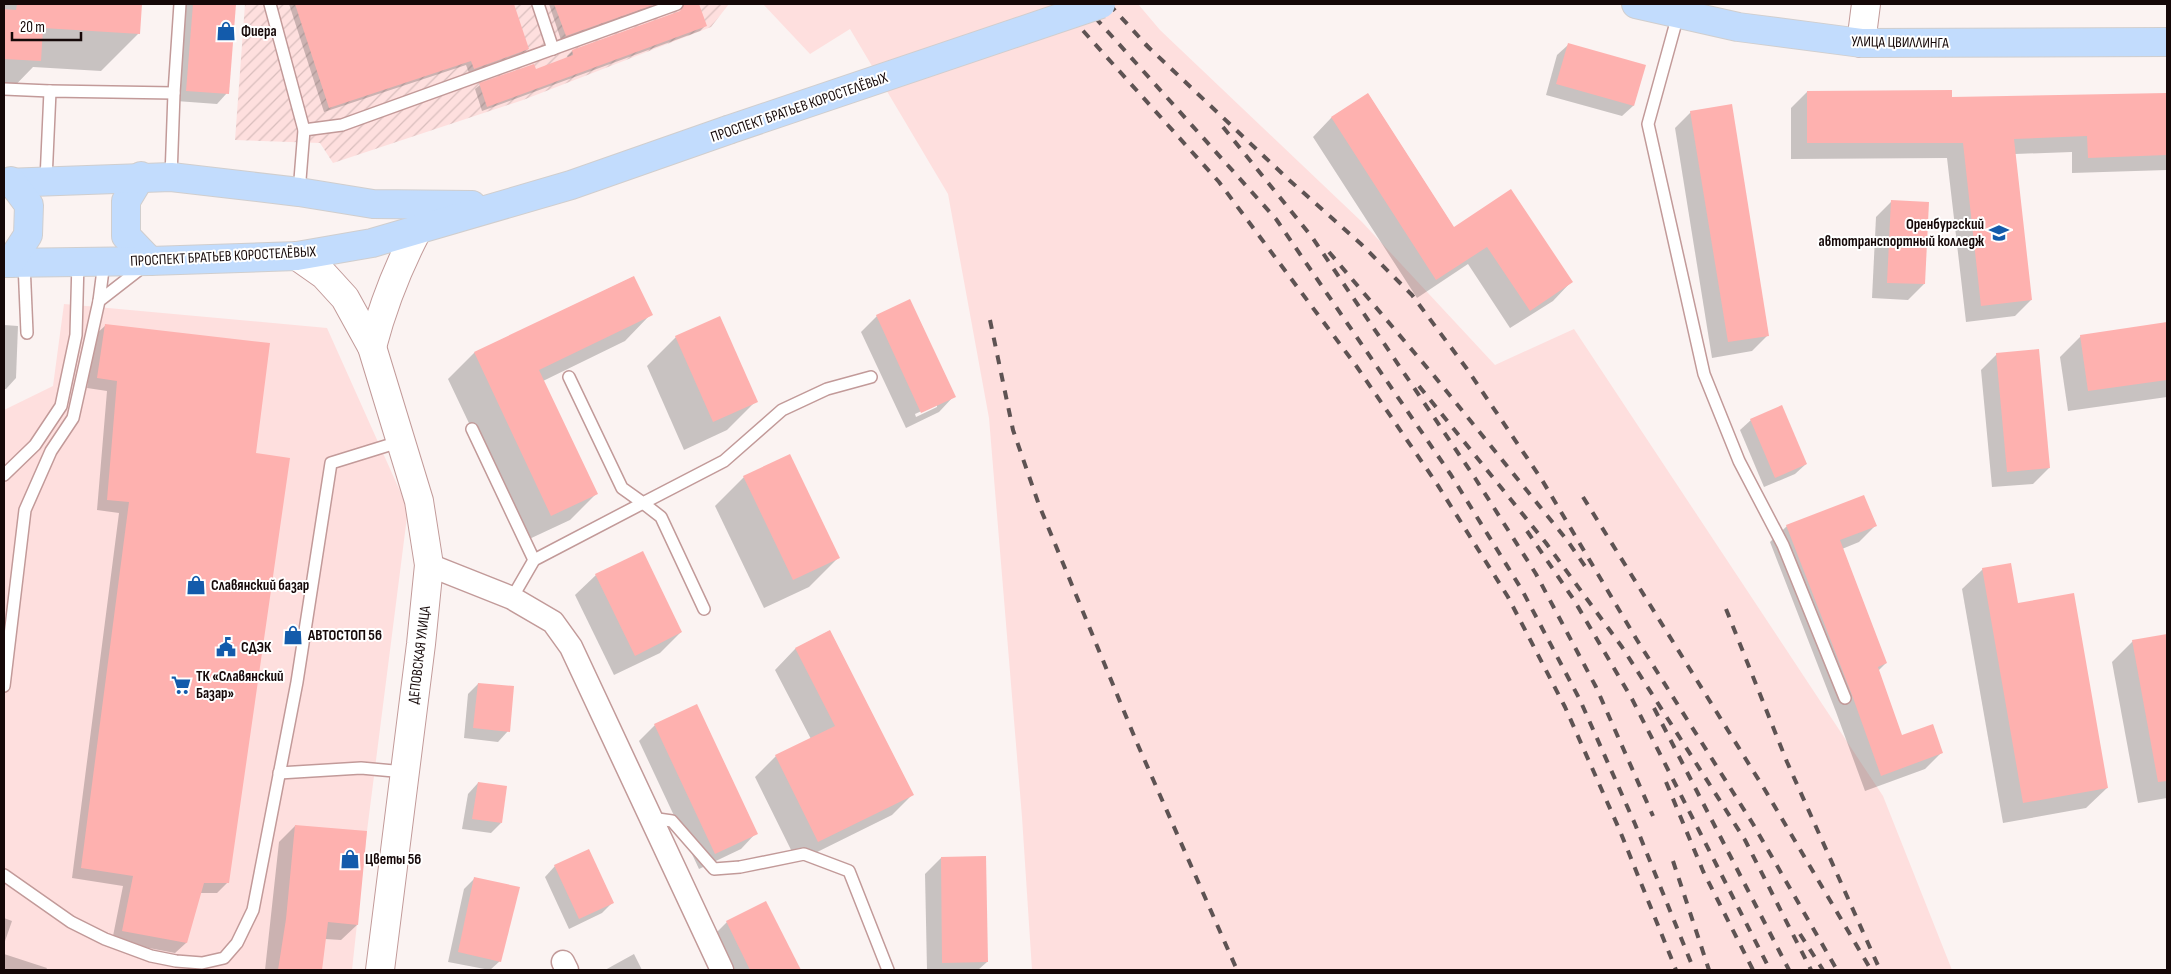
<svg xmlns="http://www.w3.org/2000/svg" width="2171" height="974" font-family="'Sofia Sans Condensed',sans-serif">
  <defs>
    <pattern id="industrial-furrows" width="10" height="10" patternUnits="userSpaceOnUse" patternTransform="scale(1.25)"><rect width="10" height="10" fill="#fedfde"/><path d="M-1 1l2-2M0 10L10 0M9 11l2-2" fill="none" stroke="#d9bebd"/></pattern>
  </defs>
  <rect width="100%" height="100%" fill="#fbf3f2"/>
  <g fill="#fedfde">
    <polygon points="763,4 1138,4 1160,30 1362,222 1495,365 1574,329 1883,796 1952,970 1032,970 1022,817 989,418 948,194 850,29 810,54"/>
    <polygon points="64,304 327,328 408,509 367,831 352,970 4,970 4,410 53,386"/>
  </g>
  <polygon fill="url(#industrial-furrows)" points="245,4 729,4 711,27 523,100 333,163 320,143 235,140"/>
  <g fill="#0003" fill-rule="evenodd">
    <polygon points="4,4 140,4 139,33 101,71 33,67 4,97"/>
    <polygon points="184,4 234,4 227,93 217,104 176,101"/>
    <polygon points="289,4 513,4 528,49 523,54 469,73 466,65 324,112"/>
    <polygon points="549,4 653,4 648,9 561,40"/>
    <polygon points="705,26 700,31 482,111 475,89 480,85 535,71 568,58 567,56 572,51"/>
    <polygon points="1568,45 1644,66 1633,106 1622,116 1546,95 1557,55"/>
    <polygon points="1807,92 1951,99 2167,94 2167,170 2072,173 2072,152 2015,154 2031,300 2015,316 1966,322 1947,158 1791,159 1791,108"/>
    <polygon points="1368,94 1454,228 1571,282 1553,301 1510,328 1468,264 1417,298 1313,137 1331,118"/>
    <polygon points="1691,112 1768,335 1752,351 1712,358 1675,128"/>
    <polygon points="1892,201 1924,284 1908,300 1872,298 1876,217"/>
    <polygon points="633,277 651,314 625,341 543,381 596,494 570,520 525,541 448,379 474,353"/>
    <path d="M910,301L954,396L939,412L906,428L861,332L877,316ZM937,404V407L916,417L915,414Z"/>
    <polygon points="2167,324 2167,397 2068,411 2060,357 2081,336"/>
    <polygon points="4,325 18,326 16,378 6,389 4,389"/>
    <polygon points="106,325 255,454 228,882 217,893 200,893 186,943 175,953 112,941 123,886 72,878 119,513 97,510 107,391 87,388 95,335"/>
    <polygon points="676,337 756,401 727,430 684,450 647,366"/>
    <polygon points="1997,354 2049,468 2033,484 1992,487 1981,370"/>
    <polygon points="1751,420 1806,464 1795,474 1764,487 1740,430"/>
    <polygon points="744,477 838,558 809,587 764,608 715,506"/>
    <polygon points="1787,526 1875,526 1859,542 1842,549 1886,663 1878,671 1901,737 1941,753 1925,769 1865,791 1836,712 1770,542"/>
    <polygon points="1983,569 2017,604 2107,788 2086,808 2003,823 1962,589"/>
    <polygon points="596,575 681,632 660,653 614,675 575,595"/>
    <polygon points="829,631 912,795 892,815 797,862 755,777 776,756 811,739 775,670 795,649"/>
    <polygon points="2167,635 2167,798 2138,803 2112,662 2133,641"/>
    <polygon points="478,684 508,731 498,742 464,738 468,694"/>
    <polygon points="655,725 756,833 741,849 699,869 639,741"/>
    <polygon points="478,783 501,823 491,833 462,829 468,794"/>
    <polygon points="295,826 357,925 341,940 325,939 321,970 265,970 279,842"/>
    <polygon points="941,858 987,962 978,970 927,970 925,874"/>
    <polygon points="555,866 612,903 602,913 569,929 545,877"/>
    <polygon points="475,878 500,961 490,970 448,962 464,889"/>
    <polygon points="766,903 799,970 720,970 706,943 727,922"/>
    <polygon points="4,918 12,921 4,944"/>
    <polygon points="4,954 47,968 46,970 4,970"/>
    <polygon points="634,954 642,970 604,970 605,970"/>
  </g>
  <g fill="#feb1af">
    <polygon points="17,4 142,4 140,34 43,28 41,61 4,59 4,9 16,10"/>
    <polygon points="193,4 236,4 229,94 186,91"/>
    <polygon points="295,4 514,4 529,49 474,69 471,61 329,108"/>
    <polygon points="554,4 656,4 566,36"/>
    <polygon points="684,4 699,4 707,26 487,107 479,83 534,64 536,69 573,55 572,50 680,11"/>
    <polygon points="1568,43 1646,65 1634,106 1556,84"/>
    <polygon points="1952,90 1952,97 2167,93 2167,155 2088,158 2087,136 2014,139 2032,300 1981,306 1963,143 1807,143 1807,91"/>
    <polygon points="1368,93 1454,227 1511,189 1573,282 1530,311 1487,247 1436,280 1331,117"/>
    <polygon points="1732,104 1769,336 1728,342 1690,111"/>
    <polygon points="1891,200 1929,202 1925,284 1887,283"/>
    <polygon points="634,276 653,315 539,370 598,494 551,516 474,352"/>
    <polygon points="910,299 956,397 921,413 876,315"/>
    <polygon points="720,316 758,402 713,422 675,336"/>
    <polygon points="2167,322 2167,380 2088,391 2080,335"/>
    <polygon points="105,324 270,343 256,453 290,458 229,883 204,883 187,943 122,931 133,876 81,868 129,502 107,500 117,381 97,378"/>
    <polygon points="2039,349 2050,468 2007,472 1996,353"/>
    <polygon points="1782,405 1807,464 1775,478 1750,419"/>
    <polygon points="790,454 840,558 793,580 743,476"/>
    <polygon points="1864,495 1877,526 1840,540 1887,663 1878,667 1902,735 1933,724 1943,753 1881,776 1852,695 1786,525"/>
    <polygon points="643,551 682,632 635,656 595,574"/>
    <polygon points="2011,563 2018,603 2074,593 2108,788 2023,803 1982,568"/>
    <polygon points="830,630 914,795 818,842 775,755 835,726 795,648"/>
    <polygon points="2167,634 2167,781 2158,782 2132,640"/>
    <polygon points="478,683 514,686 510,732 473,728"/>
    <polygon points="697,704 758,834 715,854 654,724"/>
    <polygon points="478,782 507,786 502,823 472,819"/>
    <polygon points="295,825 367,831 358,925 328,922 322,970 278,970 286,919"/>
    <polygon points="589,849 614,903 579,919 554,865"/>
    <polygon points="986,856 988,962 942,963 941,857"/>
    <polygon points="474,877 520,887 501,962 458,952"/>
    <polygon points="766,901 801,970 750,970 726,921"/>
  </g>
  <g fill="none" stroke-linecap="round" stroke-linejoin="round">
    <defs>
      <g id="service">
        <polyline points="270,4 304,130 299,192"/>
        <polyline points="538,4 553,49"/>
        <polyline points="1678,15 1648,124 1704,374 1739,461 1783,545 1845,698"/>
        <polyline points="4,89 50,91"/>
        <polyline points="304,130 342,125 677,4"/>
        <polyline points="171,177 174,93 180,4"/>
        <polyline points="46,180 50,91 174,93"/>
        <polyline points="24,263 27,333"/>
        <polyline points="99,301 104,262"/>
        <polyline points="569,377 622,488 643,503 724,461 782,410 827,389 871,377"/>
        <polyline points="472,429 534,560"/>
        <polyline points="4,475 35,445 61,406 76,335 78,262"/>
        <polyline points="512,598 534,560 643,503 661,517 704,609"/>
        <polyline points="4,686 25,510 51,451 73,418 99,301 144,266"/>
        <polyline points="279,773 361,768 405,772"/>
        <polyline points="651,818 672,821 714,869 740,867 804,854 849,871 888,970"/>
        <polyline points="4,875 71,922 105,939 151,956 176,961 202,963 224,958 237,943 253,910 297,682 331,463 402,441"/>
      </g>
      <g id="minor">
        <polyline points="429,565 512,598 553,622 571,647 722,970"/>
        <polyline points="563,962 567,970"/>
      </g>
      <g id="tertiary">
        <polyline points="1861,43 1866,4"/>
        <polyline points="297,256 324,275 345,298 372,347 419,501 429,565 421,644 380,970"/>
        <path d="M372,347C383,305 397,269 417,231"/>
      </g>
      <g id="primary">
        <polyline points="1636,4 1738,27 1861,43 2167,42"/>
        <polyline points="141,176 126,201 126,236 150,261"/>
        <polyline points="4,183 171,177 299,192 373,204 472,205"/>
        <polyline points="4,263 150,261 297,256 372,243 571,185 728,130"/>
        <polyline points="10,263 28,235 29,205 11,181"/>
      </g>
    </defs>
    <use href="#service" stroke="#c29a99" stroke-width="14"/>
    <use href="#minor" stroke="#c29a99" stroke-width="25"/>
    <use href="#tertiary" stroke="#c29a99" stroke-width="30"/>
    <use href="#primary" stroke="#d0cece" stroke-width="30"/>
    <use href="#service" stroke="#fff" stroke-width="11"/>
    <use href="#minor" stroke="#fff" stroke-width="22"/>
    <use href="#tertiary" stroke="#fff" stroke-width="28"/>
    <use href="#primary" stroke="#c2dcfd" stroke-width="28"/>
    <g stroke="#5e5353" stroke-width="4" stroke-dasharray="9 9" stroke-linecap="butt">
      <polyline points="1059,4 1219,182 1357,367 1437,484 1508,597 1565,707 1620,831 1676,970"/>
      <polyline points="1083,4 1276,219 1451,475 1522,590 1580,700 1635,824 1694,970"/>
      <polyline points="1109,4 1150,49"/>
      <polyline points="1145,44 1288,179 1361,244 1412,295 1467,369 1542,480 1637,640 1753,824 1837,970"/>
      <polyline points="1223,127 1312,237 1475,478 1536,574 1596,687 1653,816"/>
      <polyline points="1329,252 1435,377 1567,540 1589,572"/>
      <polyline points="990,320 1013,430 1039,505 1137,743 1237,970"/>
      <polyline points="1419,386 1546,543 1622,647 1745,840 1811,970"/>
      <polyline points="1583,497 1765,790 1871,970"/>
      <polyline points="1527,531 1574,600 1632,699 1770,970"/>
      <polyline points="1726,609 1787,762 1880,970"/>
      <polyline points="1654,708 1789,970"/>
      <polyline points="1666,782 1703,871 1753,970"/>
      <polyline points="1673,861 1709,970"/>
      <polyline points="1800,934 1823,970"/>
    </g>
    <defs>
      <polyline id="primary-bridge" points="728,130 1101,4"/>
    </defs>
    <use href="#primary-bridge" stroke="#d0cece" stroke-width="30" stroke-linecap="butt"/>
    <use href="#primary-bridge" stroke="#c2dcfd" stroke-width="28"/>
  </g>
  <defs>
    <symbol id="shop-bare" viewBox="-9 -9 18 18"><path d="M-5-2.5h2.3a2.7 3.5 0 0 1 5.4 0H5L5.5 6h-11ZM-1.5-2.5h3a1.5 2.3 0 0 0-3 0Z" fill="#135bab" stroke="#fff" stroke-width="2.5" paint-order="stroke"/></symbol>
    <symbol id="university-bare" viewBox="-9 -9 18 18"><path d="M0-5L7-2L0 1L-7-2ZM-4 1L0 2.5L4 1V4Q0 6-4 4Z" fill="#135bab" stroke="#fff" stroke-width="2.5" paint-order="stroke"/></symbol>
    <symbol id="civic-bare" viewBox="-9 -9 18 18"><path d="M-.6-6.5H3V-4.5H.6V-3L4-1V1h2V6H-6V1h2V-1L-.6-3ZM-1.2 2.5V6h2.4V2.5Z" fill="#135bab" stroke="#fff" stroke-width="2.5" paint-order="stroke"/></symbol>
    <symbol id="supermarket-bare" viewBox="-9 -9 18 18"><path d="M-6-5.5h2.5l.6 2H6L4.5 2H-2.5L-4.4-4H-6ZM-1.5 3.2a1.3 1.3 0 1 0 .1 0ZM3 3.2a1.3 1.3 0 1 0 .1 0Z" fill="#135bab" stroke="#fff" stroke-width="2.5" paint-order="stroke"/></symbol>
  </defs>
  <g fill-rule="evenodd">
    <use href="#shop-bare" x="212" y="17" width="28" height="28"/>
    <use href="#university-bare" x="1985" y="219" width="28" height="28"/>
    <use href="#shop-bare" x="182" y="571" width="28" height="28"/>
    <use href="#shop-bare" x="279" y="621" width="28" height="28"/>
    <use href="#civic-bare" x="212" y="633" width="28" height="28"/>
    <use href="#supermarket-bare" x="167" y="671" width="28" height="28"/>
    <use href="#shop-bare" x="336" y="845" width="28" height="28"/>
  </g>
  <g text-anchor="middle" stroke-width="4" stroke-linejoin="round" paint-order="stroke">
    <g font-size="15" font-weight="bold" fill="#150808" stroke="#fff" text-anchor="start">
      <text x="241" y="36">Фиера</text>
      <text x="1984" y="229" text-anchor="end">Оренбургский<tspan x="1984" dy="17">автотранспортный колледж</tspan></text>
      <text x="211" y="590">Славянский базар</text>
      <text x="308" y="640">АВТОСТОП 56</text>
      <text x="241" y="652">СДЭК</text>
      <text x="196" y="681">ТК «Славянский<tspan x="196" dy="17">Базар»</tspan></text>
      <text x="365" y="864">Цветы 56</text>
    </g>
    <g font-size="15" fill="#150808" stroke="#fff">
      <text transform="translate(1900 42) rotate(1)" y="5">УЛИЦА ЦВИЛЛИНГА</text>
      <text transform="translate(799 107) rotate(-19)" y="5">ПРОСПЕКТ БРАТЬЕВ КОРОСТЕЛЁВЫХ</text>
      <text transform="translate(223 256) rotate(-3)" y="5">ПРОСПЕКТ БРАТЬЕВ КОРОСТЕЛЁВЫХ</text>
      <text transform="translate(419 655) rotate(-83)" y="5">ДЕПОВСКАЯ УЛИЦА</text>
    </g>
  </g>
  <rect width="2171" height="974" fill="none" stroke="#150808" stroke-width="10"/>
  <path d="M12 32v8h69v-8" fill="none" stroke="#150808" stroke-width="2.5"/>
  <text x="20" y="32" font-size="15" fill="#150808" stroke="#ffffff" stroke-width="4" paint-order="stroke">20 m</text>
</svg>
